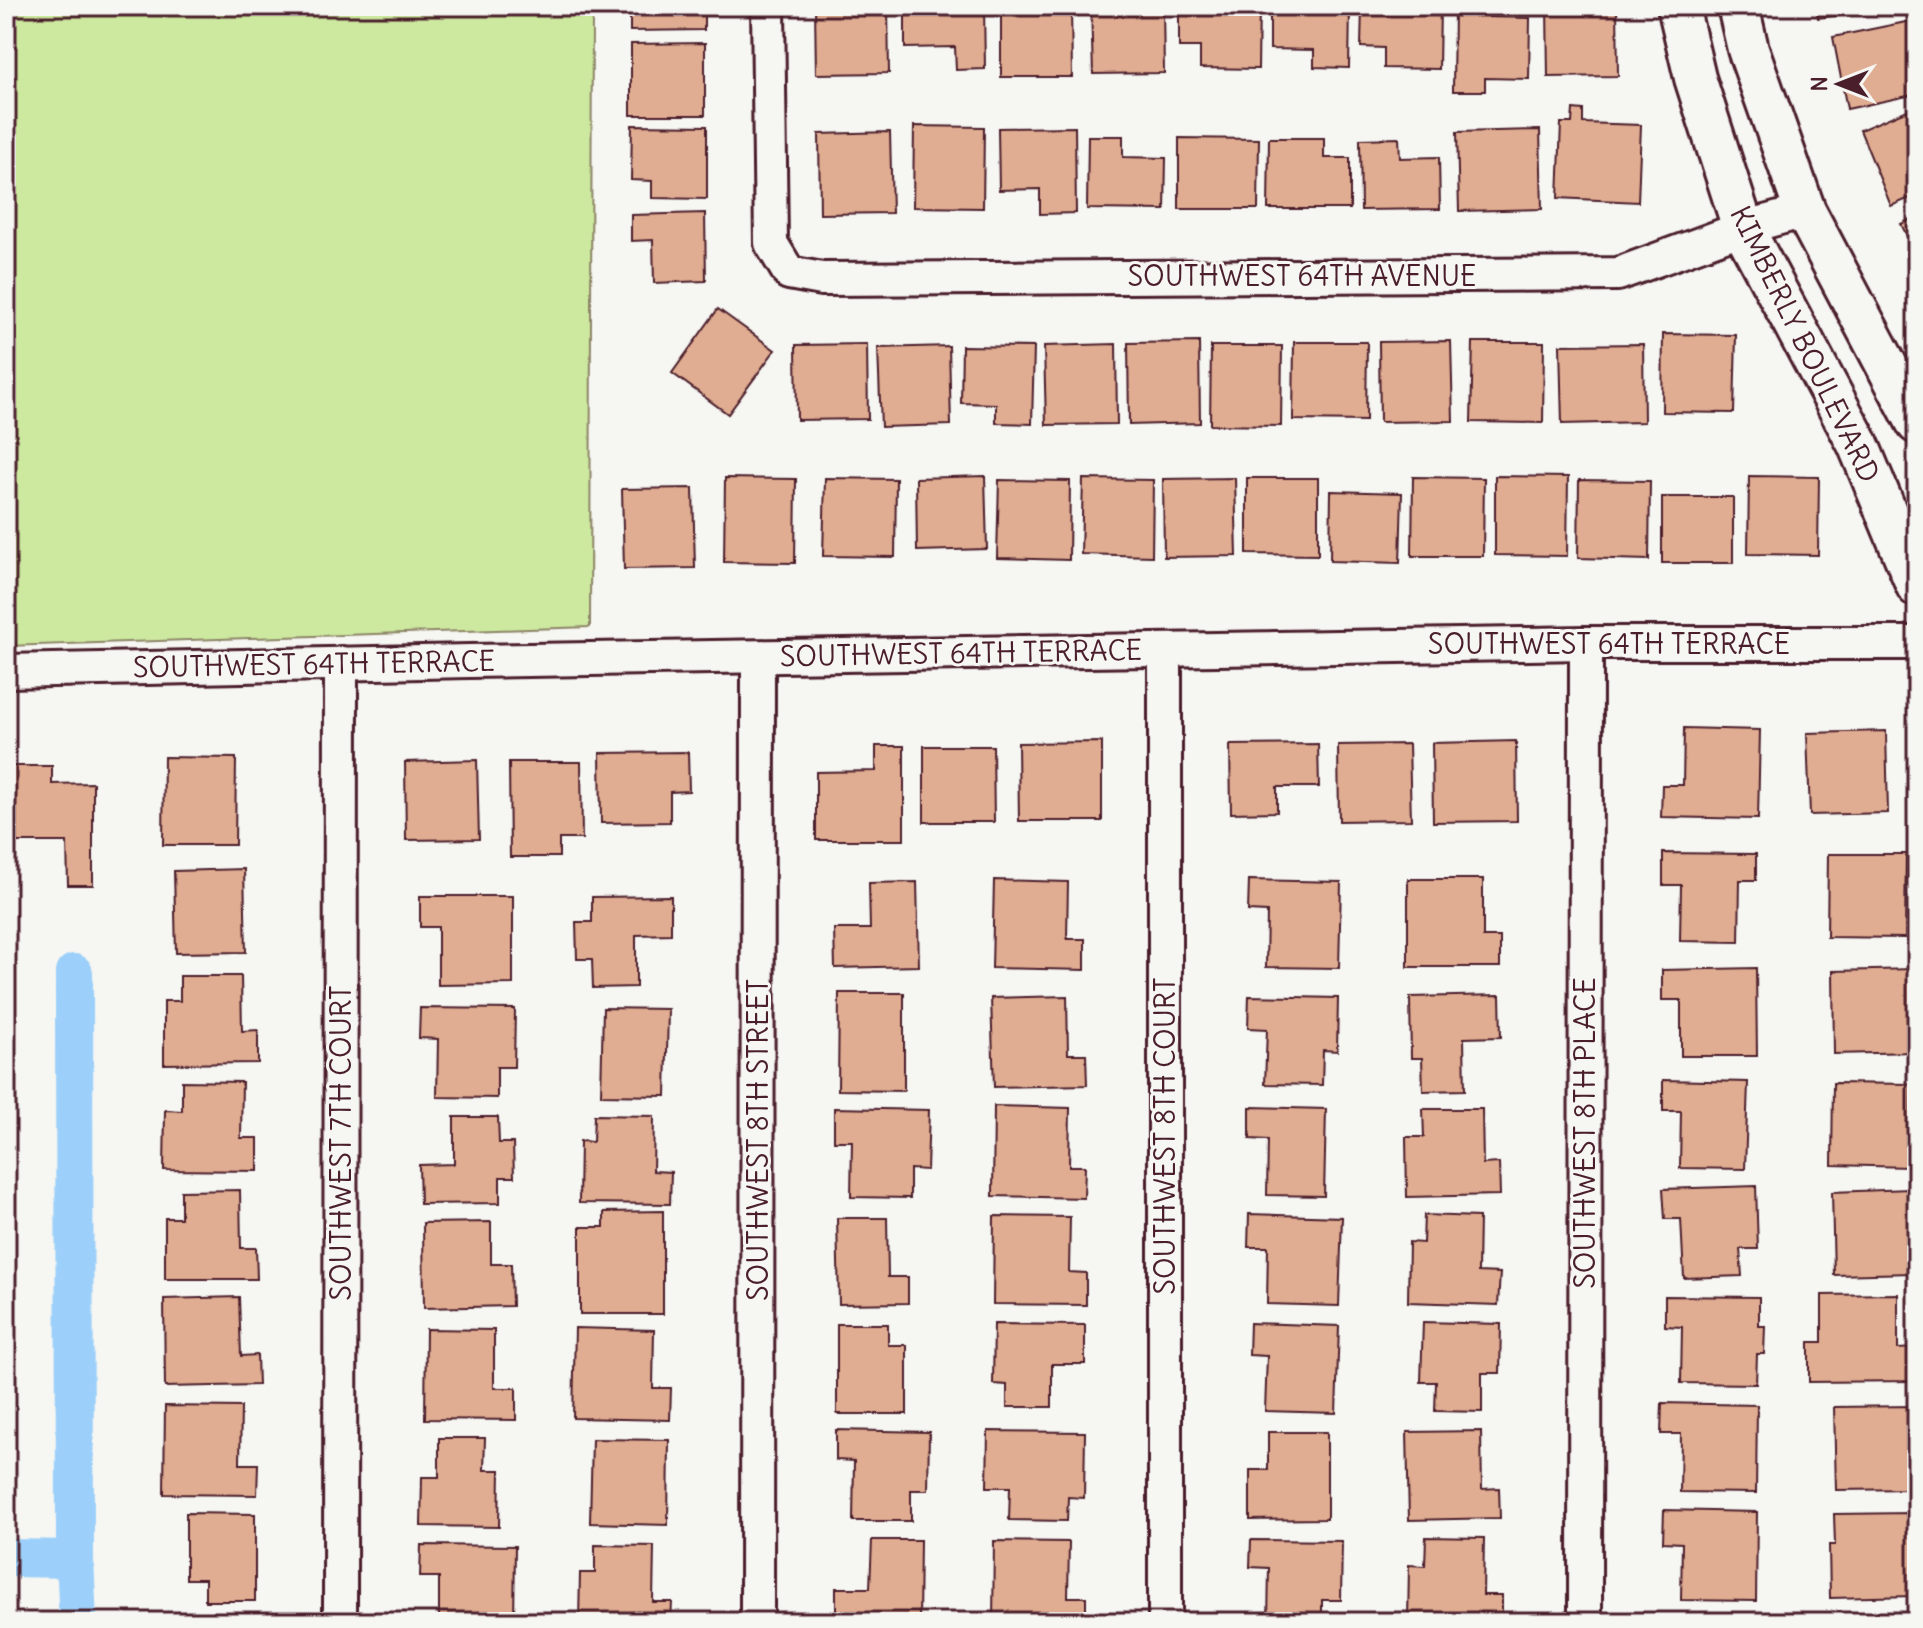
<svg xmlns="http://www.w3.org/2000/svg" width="1923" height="1628" font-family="Delius,sans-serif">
  <rect width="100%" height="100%" fill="#f6f6f2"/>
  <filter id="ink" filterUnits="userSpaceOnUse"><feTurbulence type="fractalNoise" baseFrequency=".0125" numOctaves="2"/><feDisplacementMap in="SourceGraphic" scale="16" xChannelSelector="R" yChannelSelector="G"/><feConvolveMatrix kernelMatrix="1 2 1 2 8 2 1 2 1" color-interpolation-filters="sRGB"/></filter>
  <g filter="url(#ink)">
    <polygon fill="#cde9a0" stroke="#8c8466" stroke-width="2" points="6,6 592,6 590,627 6,646"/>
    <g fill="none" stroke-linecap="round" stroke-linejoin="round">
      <g stroke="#9cd0fa" stroke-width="38">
        <polyline points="74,973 75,1559 78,1622"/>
        <polyline points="6,1558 75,1559"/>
      </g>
    </g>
    <g fill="#e0ad92" stroke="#4a1f2b" stroke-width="2">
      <polygon points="630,6 704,6 704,30 630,31"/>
      <polygon points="815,6 888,6 889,73 816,74"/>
      <polygon points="905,6 984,6 985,69 956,70 955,47 905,48"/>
      <polygon points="1001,6 1071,6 1072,77 1001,77"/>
      <polygon points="1091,6 1163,6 1164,73 1093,74"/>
      <polygon points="1179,6 1259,6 1258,69 1200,68 1200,47 1179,47"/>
      <polygon points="1270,6 1350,6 1349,68 1314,67 1314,50 1270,49"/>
      <polygon points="1362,6 1440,6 1439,69 1384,68 1384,48 1361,47"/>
      <polygon points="1454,6 1489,6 1489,17 1530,18 1529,79 1485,78 1485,91 1453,91"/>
      <polygon points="1547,6 1617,6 1618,76 1548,77"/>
      <polygon points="1816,6 1874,6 1875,11 1818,18"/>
      <polygon points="1911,21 1917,52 1917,94 1847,109 1833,37"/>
      <polygon points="705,43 705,115 631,115 631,44"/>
      <polygon points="1917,106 1917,195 1891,206 1860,130"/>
      <polygon points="1573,109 1583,110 1583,123 1641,125 1638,202 1558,198 1561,123 1572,123"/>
      <polygon points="632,125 707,126 707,199 652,198 652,181 631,180"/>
      <polygon points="914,126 984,127 983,208 913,207"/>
      <polygon points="1075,127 1076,213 1040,214 1040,189 999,190 998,128"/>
      <polygon points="1540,130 1542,209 1459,211 1457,132"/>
      <polygon points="890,132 892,213 820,214 819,134"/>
      <polygon points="1088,136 1123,136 1123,157 1166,158 1165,210 1087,209"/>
      <polygon points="1179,138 1259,139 1258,209 1179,209"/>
      <polygon points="1269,138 1324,138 1324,158 1350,158 1350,209 1268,209"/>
      <polygon points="1399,138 1400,158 1439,157 1440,209 1361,210 1360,139"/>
      <polygon points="705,213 706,281 654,283 653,240 631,241 631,215"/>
      <polygon points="1917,216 1917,256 1901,224"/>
      <polygon points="718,309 775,350 728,414 672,373"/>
      <polygon points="1663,334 1736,335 1734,413 1662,412"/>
      <polygon points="1451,341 1453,421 1380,422 1379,342"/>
      <polygon points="1199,342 1200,423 1129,425 1128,343"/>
      <polygon points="1294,342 1367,342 1366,421 1293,420"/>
      <polygon points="1473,342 1544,342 1543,423 1471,422"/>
      <polygon points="867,344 868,419 797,420 796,345"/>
      <polygon points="1116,344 1117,424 1046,425 1044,346"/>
      <polygon points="1643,344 1644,422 1562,424 1560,345"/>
      <polygon points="949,346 951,425 881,427 878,348"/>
      <polygon points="962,346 1034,347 1032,424 996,423 996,404 961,403"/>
      <polygon points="1211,346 1282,346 1281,426 1210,425"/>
      <polygon points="985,476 987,549 917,551 916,478"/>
      <polygon points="1495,476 1568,477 1567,556 1495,555"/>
      <polygon points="1749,476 1819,477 1818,555 1748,554"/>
      <polygon points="1413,477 1484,478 1483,556 1412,556"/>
      <polygon points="725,478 796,479 795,563 724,562"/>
      <polygon points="825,478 896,479 895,557 823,556"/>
      <polygon points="1235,478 1237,556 1164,557 1163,479"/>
      <polygon points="1247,478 1318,478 1318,555 1247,554"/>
      <polygon points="1083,479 1153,480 1152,556 1081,554"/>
      <polygon points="999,480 1070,481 1069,560 997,558"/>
      <polygon points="1579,480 1650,481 1649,560 1578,558"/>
      <polygon points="693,488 695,568 624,569 622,489"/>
      <polygon points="1331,491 1402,493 1400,563 1330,561"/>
      <rect x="1662" y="497" width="71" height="66"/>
      <polygon points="1684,728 1760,730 1758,819 1661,817 1662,785 1683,785"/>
      <polygon points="1886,731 1888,813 1810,815 1807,733"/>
      <polygon points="1516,741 1517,821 1433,822 1432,743"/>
      <polygon points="1102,742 1102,821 1019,821 1018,743"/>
      <polygon points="1318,744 1319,787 1277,787 1277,812 1231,813 1230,745"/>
      <polygon points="1409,744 1411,820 1339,821 1338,745"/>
      <polygon points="876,746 904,746 904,840 816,840 816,772 876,771"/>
      <polygon points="924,746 993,746 994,822 924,822"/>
      <polygon points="688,752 689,791 670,792 670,822 601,823 600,753"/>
      <polygon points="164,757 236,758 235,845 163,845"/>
      <polygon points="477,760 479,839 406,840 405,762"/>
      <polygon points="509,762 581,762 582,839 559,839 559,857 510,857"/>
      <polygon points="6,766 52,766 52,784 93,783 93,885 68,885 67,842 6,842"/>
      <polygon points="1663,853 1756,854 1756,880 1740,880 1739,942 1680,941 1681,885 1663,885"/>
      <polygon points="1828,854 1906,854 1905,938 1827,937"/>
      <polygon points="244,869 246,952 176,953 174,871"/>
      <polygon points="1408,879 1483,879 1483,937 1500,937 1500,967 1408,967"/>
      <polygon points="994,880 1068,882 1067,939 1085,939 1085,970 992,968"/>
      <polygon points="1249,880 1341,882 1339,968 1266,967 1267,912 1248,911"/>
      <polygon points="917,882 919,966 835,968 834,929 870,929 869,883"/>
      <polygon points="420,896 513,896 513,984 438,985 438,927 420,927"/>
      <polygon points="671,896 671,934 636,935 636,987 593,988 592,959 577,959 576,922 592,922 592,897"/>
      <polygon points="1756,968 1757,1056 1681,1056 1681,1000 1662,1000 1662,970"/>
      <polygon points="1914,969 1915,1052 1834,1054 1833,971"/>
      <polygon points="180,976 241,976 242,1031 258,1030 258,1063 164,1064 164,1001 180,1001"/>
      <polygon points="839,993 904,993 904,1091 838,1090"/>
      <polygon points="1500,995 1501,1037 1464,1038 1465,1090 1423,1091 1422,1058 1411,1058 1410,997"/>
      <polygon points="1067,996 1068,1054 1086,1054 1087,1085 994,1087 991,998"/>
      <polygon points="1249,996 1338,998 1337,1051 1323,1050 1322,1085 1265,1084 1267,1029 1248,1028"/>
      <polygon points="420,1008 515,1009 514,1067 497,1067 497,1098 437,1097 438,1039 419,1038"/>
      <polygon points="603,1008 668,1009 666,1096 601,1095"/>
      <polygon points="1663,1080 1748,1082 1745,1169 1680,1168 1681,1111 1663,1111"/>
      <polygon points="182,1081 242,1082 241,1138 258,1138 258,1171 164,1170 165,1110 182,1111"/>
      <polygon points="1833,1083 1911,1084 1910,1167 1832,1165"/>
      <polygon points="994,1106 1070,1108 1069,1166 1085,1166 1084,1198 993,1196"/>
      <polygon points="1250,1107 1326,1109 1324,1196 1267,1195 1268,1140 1250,1139"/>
      <polygon points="834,1108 929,1110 927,1170 910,1169 910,1198 851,1197 852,1141 834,1141"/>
      <polygon points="1423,1109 1482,1109 1483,1164 1499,1163 1500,1195 1407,1197 1406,1137 1424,1137"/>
      <polygon points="594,1115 654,1116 653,1171 671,1172 670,1204 579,1203 580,1141 593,1142"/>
      <polygon points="454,1117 498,1117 499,1143 513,1143 514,1177 500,1177 500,1203 420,1204 419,1165 454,1164"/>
      <polygon points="1756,1186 1758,1249 1740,1249 1742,1276 1684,1278 1681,1219 1665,1219 1663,1189"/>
      <polygon points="1910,1189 1912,1273 1834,1275 1832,1192"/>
      <polygon points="240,1190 241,1248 256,1248 257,1279 165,1279 165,1218 181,1218 181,1191"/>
      <polygon points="663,1211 663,1314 580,1314 580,1227 604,1227 604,1212"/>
      <polygon points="1249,1214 1342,1217 1339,1306 1267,1304 1268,1247 1248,1247"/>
      <polygon points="1424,1215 1479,1217 1478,1272 1500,1273 1498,1305 1408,1302 1409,1242 1423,1243"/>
      <polygon points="994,1216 1070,1217 1069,1272 1086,1273 1086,1305 993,1304"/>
      <polygon points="837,1218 887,1218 888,1277 908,1277 908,1303 839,1304"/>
      <polygon points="491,1222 491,1264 511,1264 512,1306 424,1308 423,1223"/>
      <polygon points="1898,1294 1898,1349 1914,1348 1914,1381 1809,1382 1809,1342 1822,1342 1822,1295"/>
      <polygon points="1665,1296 1759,1297 1759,1326 1765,1326 1764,1354 1757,1354 1756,1384 1681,1383 1682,1327 1665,1326"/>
      <polygon points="239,1297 241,1356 257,1355 258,1385 165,1387 164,1299"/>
      <polygon points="1423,1322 1501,1324 1500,1373 1482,1373 1482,1412 1435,1411 1436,1382 1421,1382"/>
      <polygon points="1250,1323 1339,1326 1336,1413 1265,1411 1267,1356 1249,1355"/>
      <polygon points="837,1324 888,1324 888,1345 907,1345 907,1414 837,1414"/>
      <polygon points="994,1324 1085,1325 1085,1364 1052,1364 1052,1407 1007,1407 1007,1385 993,1384"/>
      <polygon points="575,1328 654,1330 653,1388 671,1388 670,1420 573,1418"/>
      <polygon points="426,1329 494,1330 494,1388 516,1388 516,1420 425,1419"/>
      <polygon points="1662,1403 1757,1405 1756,1493 1680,1492 1681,1434 1661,1434"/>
      <polygon points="165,1406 241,1407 240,1464 258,1464 257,1495 164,1494"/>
      <polygon points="1914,1406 1915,1489 1836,1490 1834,1407"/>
      <polygon points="836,1430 929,1432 928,1490 911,1490 911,1521 853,1521 854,1461 836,1460"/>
      <polygon points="988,1431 1085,1432 1084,1498 1068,1497 1067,1521 1009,1520 1010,1487 987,1487"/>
      <polygon points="1481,1431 1482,1489 1499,1488 1500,1518 1409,1520 1407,1432"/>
      <polygon points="1268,1432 1327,1432 1327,1519 1250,1520 1250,1470 1268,1470"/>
      <polygon points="439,1438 485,1438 484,1470 500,1470 499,1527 421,1526 422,1477 439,1477"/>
      <polygon points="592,1439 669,1440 668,1525 590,1523"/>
      <polygon points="1664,1510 1757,1512 1756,1601 1681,1600 1682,1543 1663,1542"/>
      <polygon points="186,1513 255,1514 255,1601 205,1601 205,1579 186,1579"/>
      <polygon points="1912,1513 1914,1596 1830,1598 1829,1545 1835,1545 1834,1514"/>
      <polygon points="1426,1537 1484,1538 1483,1595 1502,1595 1502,1622 1408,1622 1409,1565 1425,1566"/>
      <polygon points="872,1540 920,1540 919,1622 836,1622 836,1588 870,1588"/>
      <polygon points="1251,1540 1342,1541 1341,1600 1322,1600 1322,1622 1268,1622 1269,1568 1250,1567"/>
      <polygon points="994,1541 1069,1542 1068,1597 1086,1597 1086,1622 993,1622"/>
      <polygon points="421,1545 515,1546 514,1622 439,1622 439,1577 420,1577"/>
      <polygon points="595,1545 654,1546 653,1602 672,1602 671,1622 579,1622 580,1573 595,1573"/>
      <polygon points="1737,1619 1737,1622 1666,1622 1666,1620"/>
    </g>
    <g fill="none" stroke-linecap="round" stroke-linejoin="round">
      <defs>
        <g id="minor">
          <polyline points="768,6 771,243 789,273 822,279 1618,274 1743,228 1805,211"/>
          <polyline points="6,671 469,661 1586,643 1917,643"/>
          <polyline points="340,1622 341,663"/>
          <polyline points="757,1622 758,657"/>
          <polyline points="1165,1622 1165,650"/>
          <polyline points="1585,1622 1586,643"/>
        </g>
        <g id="tertiary">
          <polyline points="1678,6 1695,78 1743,228 1858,444 1917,586"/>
          <polyline points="1738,6 1748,49 1805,211 1917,423"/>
        </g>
      </defs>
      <use href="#minor" stroke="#4a1f2b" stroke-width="38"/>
      <use href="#tertiary" stroke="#4a1f2b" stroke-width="46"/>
      <use href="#minor" stroke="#f6f6f2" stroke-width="32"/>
      <use href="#tertiary" stroke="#f6f6f2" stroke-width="40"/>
    </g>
  </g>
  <g text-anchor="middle" stroke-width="6" stroke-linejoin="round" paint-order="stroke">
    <g font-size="28" fill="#4a1f2b" stroke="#f6f6f2">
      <text x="1302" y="286">SOUTHWEST 64TH AVENUE</text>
      <text transform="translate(1805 344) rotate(64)" y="10">KIMBERLY BOULEVARD</text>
      <text x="1609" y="654">SOUTHWEST 64TH TERRACE</text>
      <text transform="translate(961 653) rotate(-1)" y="10">SOUTHWEST 64TH TERRACE</text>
      <text transform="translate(314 664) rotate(-1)" y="10">SOUTHWEST 64TH TERRACE</text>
      <text transform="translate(1585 1133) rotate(-90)" y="10">SOUTHWEST 8TH PLACE</text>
      <text transform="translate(1165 1136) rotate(-90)" y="10">SOUTHWEST 8TH COURT</text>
      <text transform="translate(758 1140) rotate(-90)" y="10">SOUTHWEST 8TH STREET</text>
      <text transform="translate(341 1143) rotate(-90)" y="10">SOUTHWEST 7TH COURT</text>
    </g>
  </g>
  <rect width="1923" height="1628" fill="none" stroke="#f6f6f2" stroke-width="32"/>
  <rect x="16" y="16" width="1891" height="1596" fill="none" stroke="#4a1f2b" stroke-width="3" filter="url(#ink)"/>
  <g transform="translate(1839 84) rotate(270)" stroke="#f6f6f2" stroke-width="6" paint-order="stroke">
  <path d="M0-6L14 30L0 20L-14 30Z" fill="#4a1f2b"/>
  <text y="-12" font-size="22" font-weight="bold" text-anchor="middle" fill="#4a1f2b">N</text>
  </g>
</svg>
